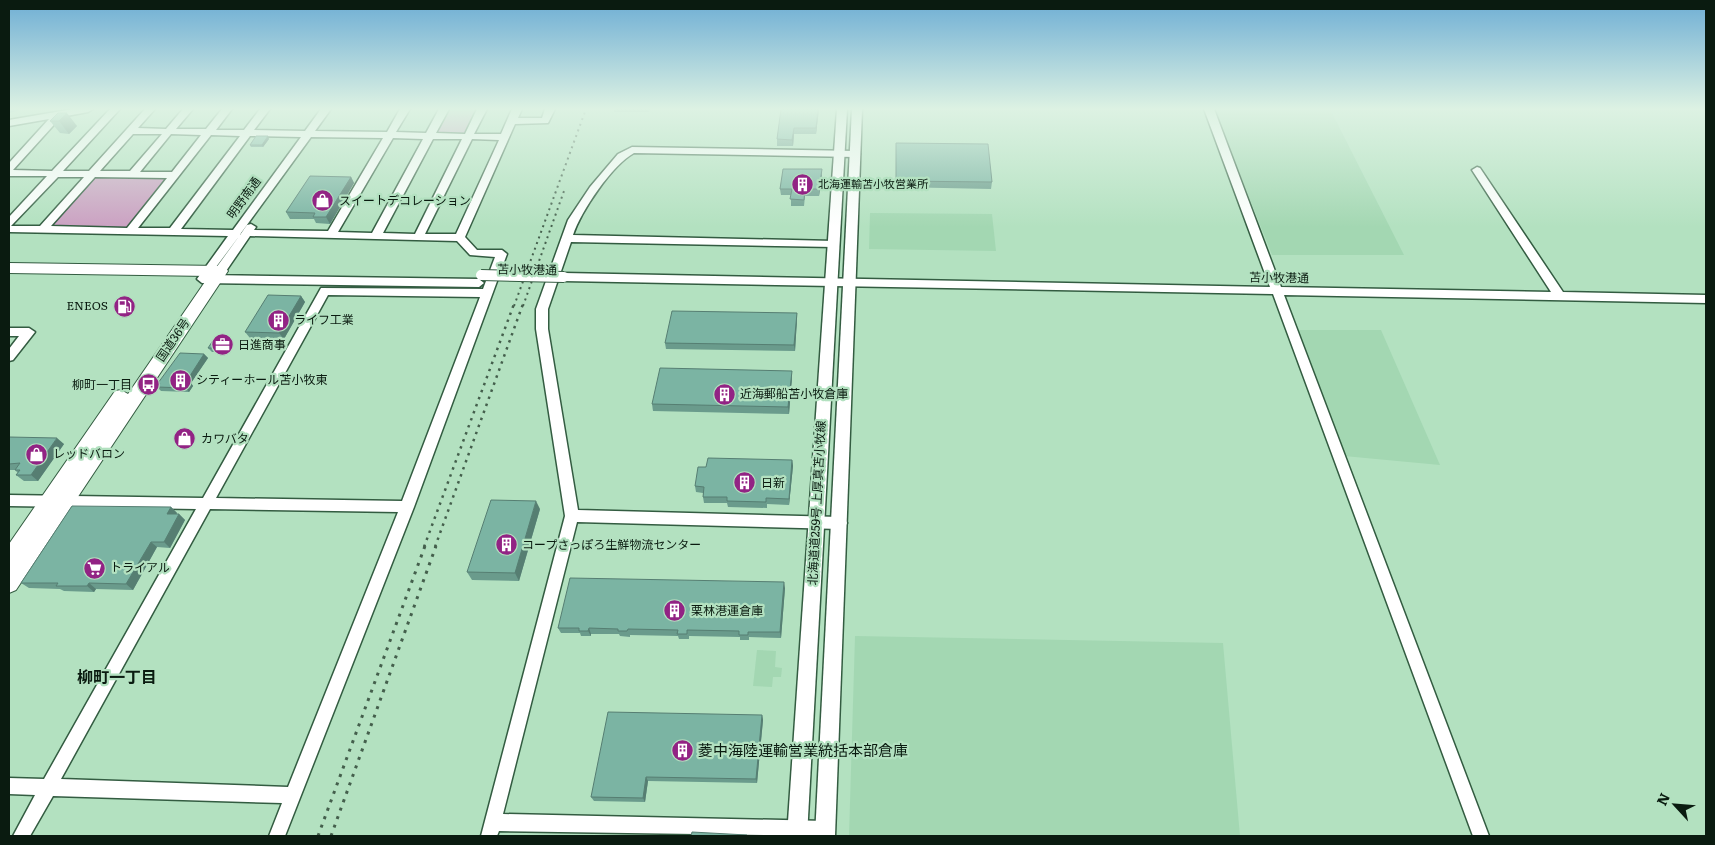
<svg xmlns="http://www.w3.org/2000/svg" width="1715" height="845" font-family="Literata,'Noto Sans JP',serif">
  <rect width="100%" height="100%" fill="#b3e1c0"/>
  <g fill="#a3d7b2">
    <polygon points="1214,109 1330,109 1404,255 1272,255"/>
    <polygon points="870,213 992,214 996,251 869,249"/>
    <polygon points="1297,330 1381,330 1440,465 1344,456"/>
    <polygon points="855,636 1223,643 1240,836 849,836"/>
    <polygon points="757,650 776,651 775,667 782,668 781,677 773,677 772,687 753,686"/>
  </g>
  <g fill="#cba1c2">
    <polygon points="448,109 479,109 468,131 464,133 438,132 436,131"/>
    <polygon points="94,177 167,179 127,228 48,227"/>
  </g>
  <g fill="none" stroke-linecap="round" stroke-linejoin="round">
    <polygon fill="#57a5b6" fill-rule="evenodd" points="9,109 19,109 18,111 9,113"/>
    <defs>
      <g id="minor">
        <path d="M73,109H93L88,112L61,117L13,170L52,171L110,109H120L63,171H89L145,109H155L138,128L166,129L183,109H193L176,129H206L222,109H232L216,130H244L260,109H270L254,130L305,131L321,109H331L315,131L387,132L400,109H410L396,132L426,133L439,109H449L436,133L465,134L477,109H487L474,134H501L512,109H522L518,118H542L545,109H555L548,123L515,124L465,237L477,250H502L507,254L414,507L285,836H269L282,803L53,796L30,836H13L35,795L9,794V778L44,779L196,509L9,506V495L203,498L321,288L483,289L495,257L470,255L457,241L250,236L224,274H216L215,271L216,268L240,235L210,275L479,279L484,283L479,287L202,283L197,279L228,236L9,232V217L47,176H9V163L49,119L9,126V120ZM133,134H162L130,171H100ZM171,134L201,135L172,172H140ZM211,135L240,136L170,228H138ZM250,136L301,137L233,230L181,229ZM311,137L383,138L328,231L254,230L256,227L251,224L247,225L240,235L241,233ZM393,138L423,139L372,233L338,232ZM433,139H462L415,234L383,233ZM472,139L499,140L456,234H425ZM58,177H84L40,226H11ZM95,177L167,178L127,228L51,226ZM328,295L480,297L402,501L216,498ZM210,509L398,512L288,787L61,779Z"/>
        <path d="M1204,109H1214L1281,287L1551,292L1472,170L1477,167L1480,168L1563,292L1706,295V303L1284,295L1489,836H1473L1273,294L564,281L559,277L548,309V329L578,510L840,517L845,519L847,523L845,527L840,529L577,522L503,814L826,821L832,823L834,829L832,835L829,836L499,831L497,836H481L565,516L536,329V309L568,220L590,187L618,154L632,147L855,151L860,154L855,157L634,153C612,165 581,211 573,235L834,241L839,244L834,247L571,242L559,277L564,273L1270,287Z"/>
        <polygon points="9,328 29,328 35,332 13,360 9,361 9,349 19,336 9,336"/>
      </g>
      <g id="major">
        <polygon points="837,109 847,109 807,836 787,836"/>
        <polygon points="852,109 862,109 835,836 815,836"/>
      </g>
      <polygon id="highway" points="9,263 220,266 225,267 228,271 16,590 9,593 9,544 115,391 121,390 128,394 209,276 9,273"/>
    </defs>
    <use href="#minor" stroke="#335c41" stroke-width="3"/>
    <use href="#major" stroke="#335c41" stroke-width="3"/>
    <use href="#highway" stroke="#335c41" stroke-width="2"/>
    <use href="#minor" fill="#fff" fill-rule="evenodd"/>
    <use href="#major" fill="#fff" fill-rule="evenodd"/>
    <use href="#highway" fill="#fff" fill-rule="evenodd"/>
    <g stroke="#445f4c" stroke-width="2" stroke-dasharray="2 4" stroke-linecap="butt">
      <polyline points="514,306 586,109"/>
      <polyline points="523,306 564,191"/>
    </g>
    <g stroke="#445f4c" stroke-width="2.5" stroke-dasharray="2.5 5" stroke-linecap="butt">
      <polyline points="424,547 514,304"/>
      <polyline points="435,547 523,304"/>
    </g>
    <g stroke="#445f4c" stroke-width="3" stroke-dasharray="3 6" stroke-linecap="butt">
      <polyline points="318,836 425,546"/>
      <polyline points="331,836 436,546"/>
    </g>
    <defs>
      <polyline id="minor-bridge" points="481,275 564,277"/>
    </defs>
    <use href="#minor-bridge" stroke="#335c41" stroke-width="12" stroke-linecap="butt"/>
    <use href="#minor-bridge" stroke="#fff" stroke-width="10"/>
  </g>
  <g fill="#6a9b8c">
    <polygon points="614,109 650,109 649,112 614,112"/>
    <polygon points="781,109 819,109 816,134 794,134 793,146 777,146 777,139"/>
    <polygon points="58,113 77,126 69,134 60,133 50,121"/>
    <polygon points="269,139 263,147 251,147 250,145"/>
    <polygon points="896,143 992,182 991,189 896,187"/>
    <polygon points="822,176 819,196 805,196 804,206 791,206 791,195 781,195 780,189"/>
    <polygon points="351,177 354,183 330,224 316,223 314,219 290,219 286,212"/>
    <polygon points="301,296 305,302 284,339 250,338 245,332"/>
    <polygon points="797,313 797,319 795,351 666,349 665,343"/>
    <polygon points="230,340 222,352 212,352 208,348"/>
    <polygon points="204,354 208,358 191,383 193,386 189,392 161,391 157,387 159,384 158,383"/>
    <polygon points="792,377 789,414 653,411 652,404"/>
    <polygon points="9,437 64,444 38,481 24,481 16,475 18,473 15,470 9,470"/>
    <polygon points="792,460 793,466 789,505 767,504 767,508 728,507 727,503 704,503 703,497 703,493 696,492 695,486 706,467"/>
    <polygon points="171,507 177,513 176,514 179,514 185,520 170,548 157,547 133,590 96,589 94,592 64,591 60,589 29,588 21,583"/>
    <polygon points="540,509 519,581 472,580 467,572"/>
    <polygon points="785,588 781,638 749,637 749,640 740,640 740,637 689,636 689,639 679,639 678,636 630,635 630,637 620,636 619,634 591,634 591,636 581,636 580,633 561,633 558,628"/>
    <polygon points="762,715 763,720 757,783 648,781 645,802 594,801 591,797"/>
  </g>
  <g fill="#567e72">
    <polygon points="818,109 819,109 816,134 816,128"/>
    <polygon points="67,113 77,126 69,134 59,121"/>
    <polygon points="794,128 794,134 793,146 792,140"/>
    <polygon points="268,136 269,139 263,147 262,145"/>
    <polygon points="822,169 822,176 819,196 819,189"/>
    <polygon points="351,177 354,183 330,224 326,217"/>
    <polygon points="301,296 305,302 284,339 279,333"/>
    <polygon points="797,313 797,319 795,351 794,345"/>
    <polygon points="227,336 230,340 222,352 219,348"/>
    <polygon points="204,354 208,358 191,383 193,386 189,392 186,388 186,382"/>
    <polygon points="792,371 792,377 789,414 788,407"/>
    <polygon points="57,438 64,444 38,481 31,475"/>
    <polygon points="792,460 793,466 789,505 789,499"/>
    <polygon points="536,501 540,509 519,581 515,573"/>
    <polygon points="171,507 177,513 173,520 167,514"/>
    <polygon points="179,514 185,520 170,548 164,542"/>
    <polygon points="151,542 157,547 133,590 126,584"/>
    <polygon points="784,582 785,588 781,638 780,632"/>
    <polygon points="89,583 96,589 94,592 87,586"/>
    <polygon points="589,628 591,634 591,636 588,631"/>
    <polygon points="762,715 763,720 757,783 756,779"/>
    <polygon points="646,777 648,781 645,802 643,798"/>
  </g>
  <g fill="#7bb4a3" stroke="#567e72">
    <polygon points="781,109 818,109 816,128 794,128 792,140 777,139"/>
    <polygon points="58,113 67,113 59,121 50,121"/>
    <polygon points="256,136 268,136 262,145 250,145"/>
    <polygon points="896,143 988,144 992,182 896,181"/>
    <polygon points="783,169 822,169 819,189 805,189 804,200 790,199 792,189 780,189"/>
    <polygon points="310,176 351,177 326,217 313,217 315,213 286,212"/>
    <polygon points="268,295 301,296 279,333 245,332"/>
    <polygon points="672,311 797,313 794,345 665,343"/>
    <polygon points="216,336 227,336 219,348 208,348"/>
    <polygon points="180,353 204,354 186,382 190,382 186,388 157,387 160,383 158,383"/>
    <polygon points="660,368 792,371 788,407 652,404"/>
    <polygon points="9,437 57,438 31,475 16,475 20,470 15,470 20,463 9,464"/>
    <polygon points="708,458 792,460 789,499 766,498 766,502 727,501 727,497 703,497 704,487 695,486 698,467 706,467"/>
    <polygon points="491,500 536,501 515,573 467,572"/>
    <polygon points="72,506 171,507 167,514 179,514 164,542 151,542 126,584 89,583 87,586 56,586 58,583 21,583"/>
    <polygon points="570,578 784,582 780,632 748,632 748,635 739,635 739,631 687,630 687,634 677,634 678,630 628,629 627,631 618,631 618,629 589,628 588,631 579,631 579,628 558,628"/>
    <polygon points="608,712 762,715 756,779 646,777 643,798 591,797"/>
    <polygon points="692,832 747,835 747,836 691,836"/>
  </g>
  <linearGradient id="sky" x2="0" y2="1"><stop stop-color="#6eaed4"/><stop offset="0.48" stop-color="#ddf2e3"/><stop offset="1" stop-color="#ddf2e3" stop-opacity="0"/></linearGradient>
  <rect width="1715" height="227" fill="url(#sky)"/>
  <defs>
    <symbol id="building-disc" viewBox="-11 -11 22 22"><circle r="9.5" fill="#922384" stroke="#b3e1c0"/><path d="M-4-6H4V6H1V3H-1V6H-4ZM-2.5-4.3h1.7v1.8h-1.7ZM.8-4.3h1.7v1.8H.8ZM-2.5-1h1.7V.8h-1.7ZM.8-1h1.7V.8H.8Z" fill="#fff"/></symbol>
    <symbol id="shop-disc" viewBox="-11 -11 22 22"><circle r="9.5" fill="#922384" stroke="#b3e1c0"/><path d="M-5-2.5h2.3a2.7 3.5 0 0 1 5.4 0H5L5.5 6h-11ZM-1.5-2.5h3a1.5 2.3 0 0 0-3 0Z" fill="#fff"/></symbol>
    <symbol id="fuel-disc" viewBox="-11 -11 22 22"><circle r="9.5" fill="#922384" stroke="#b3e1c0"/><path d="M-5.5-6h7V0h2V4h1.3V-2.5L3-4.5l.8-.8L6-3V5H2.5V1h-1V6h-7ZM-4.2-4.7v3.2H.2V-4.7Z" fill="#fff"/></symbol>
    <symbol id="office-disc" viewBox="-11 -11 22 22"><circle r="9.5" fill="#922384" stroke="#b3e1c0"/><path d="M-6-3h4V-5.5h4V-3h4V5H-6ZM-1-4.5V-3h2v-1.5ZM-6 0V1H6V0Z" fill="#fff"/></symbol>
    <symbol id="bus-disc" viewBox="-11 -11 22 22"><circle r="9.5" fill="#922384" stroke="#b3e1c0"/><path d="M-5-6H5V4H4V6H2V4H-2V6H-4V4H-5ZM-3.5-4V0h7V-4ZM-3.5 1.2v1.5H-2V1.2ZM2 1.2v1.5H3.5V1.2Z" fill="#fff"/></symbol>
    <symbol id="supermarket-disc" viewBox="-11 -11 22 22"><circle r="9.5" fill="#922384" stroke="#b3e1c0"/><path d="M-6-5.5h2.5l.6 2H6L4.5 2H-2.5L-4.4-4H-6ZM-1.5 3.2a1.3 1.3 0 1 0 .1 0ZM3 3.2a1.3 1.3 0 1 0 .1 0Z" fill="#fff"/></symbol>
  </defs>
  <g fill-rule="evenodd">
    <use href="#building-disc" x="790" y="172" width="25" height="25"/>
    <use href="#shop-disc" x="310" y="188" width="25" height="25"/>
    <use href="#fuel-disc" x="112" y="294" width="25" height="25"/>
    <use href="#building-disc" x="266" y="308" width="25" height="25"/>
    <use href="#office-disc" x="210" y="332" width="25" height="25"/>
    <use href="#building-disc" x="168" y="368" width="25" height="25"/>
    <use href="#bus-disc" x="136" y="372" width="25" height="25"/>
    <use href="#building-disc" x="712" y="382" width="25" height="25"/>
    <use href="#shop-disc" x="172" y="426" width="25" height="25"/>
    <use href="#shop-disc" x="24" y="442" width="25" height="25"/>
    <use href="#building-disc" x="732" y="470" width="25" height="25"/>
    <use href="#building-disc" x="494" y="532" width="25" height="25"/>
    <use href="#supermarket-disc" x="82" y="556" width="25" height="25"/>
    <use href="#building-disc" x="662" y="598" width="25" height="25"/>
    <use href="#building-disc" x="670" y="738" width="25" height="25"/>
  </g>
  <g text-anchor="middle" stroke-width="4.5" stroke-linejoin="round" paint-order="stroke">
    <g font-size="11" fill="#0a1b10" stroke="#b3e1c0" text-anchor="start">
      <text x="818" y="188">北海運輸苫小牧営業所</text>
    </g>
    <g font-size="12" fill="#0a1b10" stroke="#b3e1c0">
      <text transform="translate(244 198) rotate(-54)" y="4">明野南通</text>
      <text transform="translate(527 270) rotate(1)" y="4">苫小牧港通</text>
      <text transform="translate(1279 278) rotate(1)" y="4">苫小牧港通</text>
      <text transform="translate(173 340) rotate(-56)" y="4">国道36号</text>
      <text transform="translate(817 503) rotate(-87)" y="4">北海道道259号 上厚真苫小牧線</text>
    </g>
    <g font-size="12" fill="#0a1b10" stroke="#b3e1c0" text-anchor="start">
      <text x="339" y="205">スイートデコレーション</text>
      <text x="108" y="310" text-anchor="end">ENEOS</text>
      <text x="294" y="324">ライフ工業</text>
      <text x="238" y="349">日進商事</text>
      <text x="196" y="384">シティーホール苫小牧東</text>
      <text x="132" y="389" text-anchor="end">柳町一丁目</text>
      <text x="740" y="398">近海郵船苫小牧倉庫</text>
      <text x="201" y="443">カワバタ</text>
      <text x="53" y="458">レッドバロン</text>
      <text x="761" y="487">日新</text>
      <text x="522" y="549">コープさっぽろ生鮮物流センター</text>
      <text x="110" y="572">トライアル</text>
      <text x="691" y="615">栗林港運倉庫</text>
    </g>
    <g font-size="15" fill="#0a1b10" stroke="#b3e1c0" text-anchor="start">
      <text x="698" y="756">菱中海陸運輸営業統括本部倉庫</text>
    </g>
    <g font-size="16" font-weight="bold" fill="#0a1b10" stroke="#b3e1c0">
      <text x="117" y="683">柳町一丁目</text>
    </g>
  </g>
  <rect width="1715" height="845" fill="none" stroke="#0a1b10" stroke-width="20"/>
  <g transform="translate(1675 805) rotate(296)" stroke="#b3e1c0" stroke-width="4" paint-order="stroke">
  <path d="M0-4L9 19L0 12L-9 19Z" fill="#0a1b10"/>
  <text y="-8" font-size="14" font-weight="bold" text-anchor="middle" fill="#0a1b10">N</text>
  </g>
</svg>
